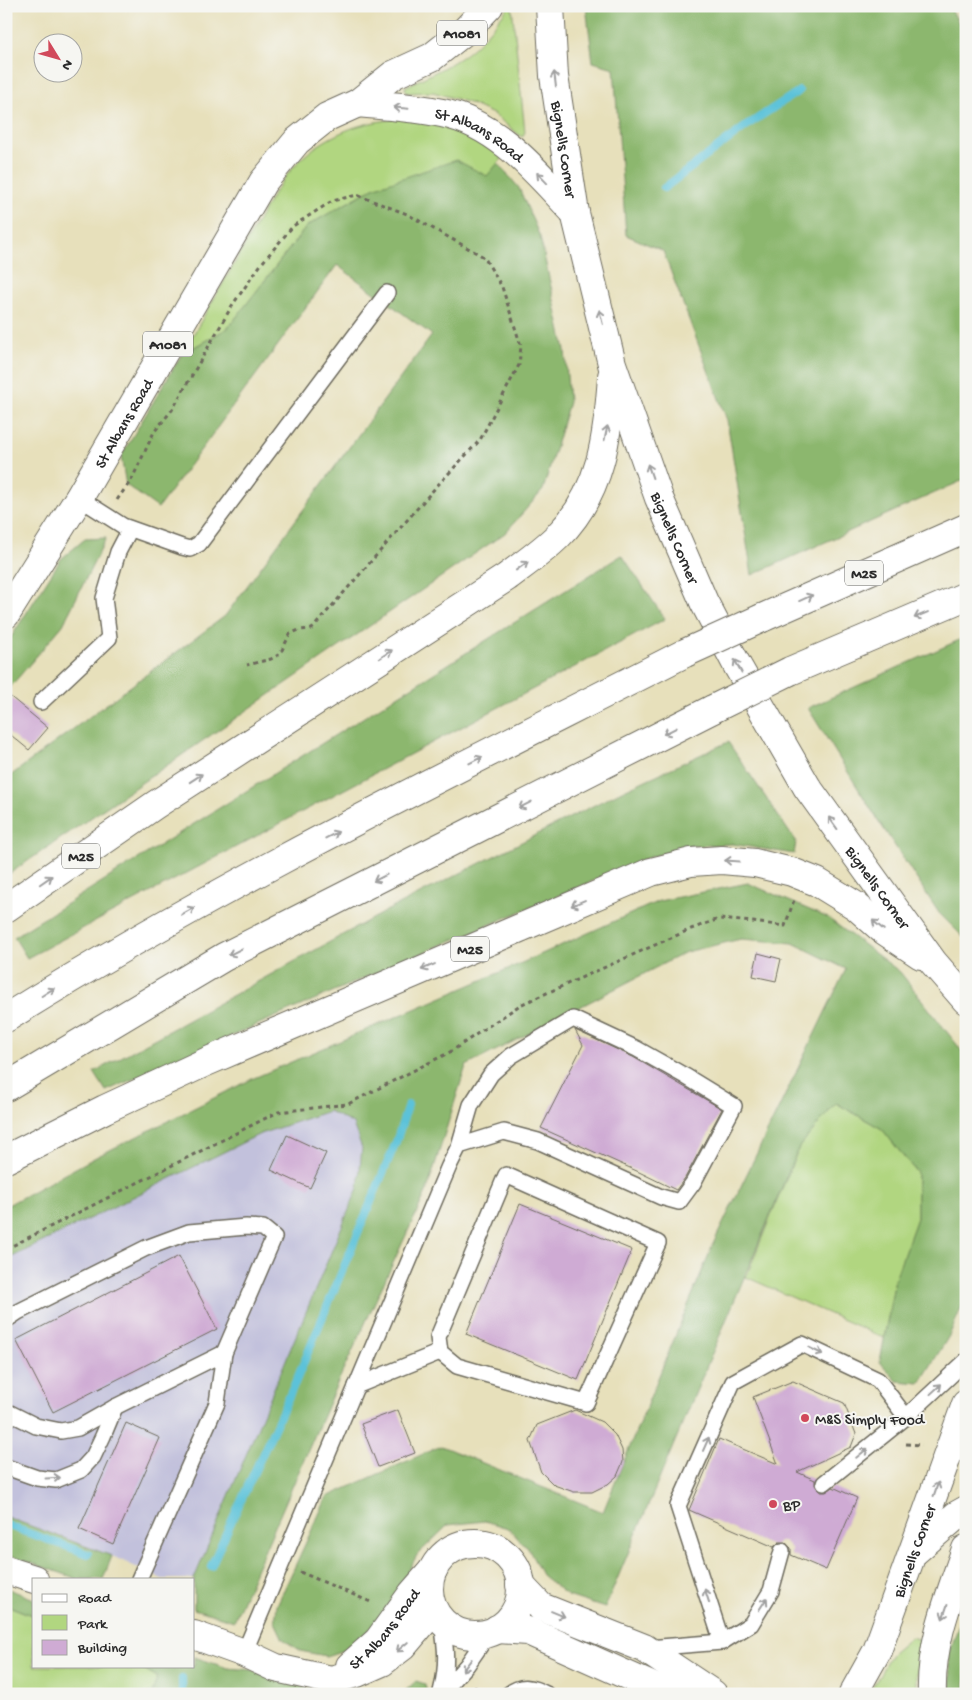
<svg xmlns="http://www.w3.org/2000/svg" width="972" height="1700" font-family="'Gochi Hand',sans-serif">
  <rect width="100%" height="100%" fill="#f6f6f2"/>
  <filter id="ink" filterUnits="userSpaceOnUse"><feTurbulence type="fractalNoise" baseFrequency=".02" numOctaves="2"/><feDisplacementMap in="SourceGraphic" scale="10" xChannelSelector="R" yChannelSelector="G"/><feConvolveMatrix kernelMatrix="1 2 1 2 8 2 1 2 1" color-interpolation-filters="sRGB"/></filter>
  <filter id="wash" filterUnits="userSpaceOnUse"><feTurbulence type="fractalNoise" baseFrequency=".0096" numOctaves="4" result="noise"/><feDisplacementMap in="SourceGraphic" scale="20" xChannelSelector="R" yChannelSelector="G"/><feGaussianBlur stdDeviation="1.12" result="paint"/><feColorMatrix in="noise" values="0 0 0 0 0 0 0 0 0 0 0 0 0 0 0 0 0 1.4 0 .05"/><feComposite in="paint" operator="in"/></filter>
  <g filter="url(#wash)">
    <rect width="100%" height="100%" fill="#e7e0bb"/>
    <polygon fill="#c2c1dc" points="329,1111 353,1124 362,1147 358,1188 194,1579 162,1579 112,1556 6,1517 6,1260 260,1134"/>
    <g fill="#b1d680" stroke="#6e8056">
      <path d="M509,6H512L525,132L522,137L493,114L467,102L433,92L406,93L405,87C428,75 454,65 473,48C487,35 498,21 509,6Z"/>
      <path d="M408,118L441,122L505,155L488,176L373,188L307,226L228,328L182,354C202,320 221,286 241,252C263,213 284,164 325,141C354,124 375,121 408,118Z"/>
      <polygon points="836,1103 882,1129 917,1173 917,1218 895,1279 884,1338 746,1277 799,1147"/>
      <polygon points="6,1605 34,1616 34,1666 139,1666 158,1677 152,1694 6,1694"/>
      <polygon points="911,1637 921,1640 917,1674 917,1694 869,1694 891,1654"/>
    </g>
    <g fill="#8cb76e" stroke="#5c714c">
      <polygon points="586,6 949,6 966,35 966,479 752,575 727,420 663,251 626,235 614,68 593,62"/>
      <polygon points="456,160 487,176 498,163 519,188 540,237 565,350 569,402 543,490 505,533 6,876 6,779 225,616 432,335 337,265 158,508 126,485 121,456 182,354 228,328 307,226 373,188"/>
      <polygon points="106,538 63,625 6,692 6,645 61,559 85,539"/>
      <polygon points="622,555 665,619 27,958 14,937"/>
      <polygon points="966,637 966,940 939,913 874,814 808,708"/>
      <polygon points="728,742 796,842 794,854 732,844 691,846 650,857 389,967 106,1091 94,1072 386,911 622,791"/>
      <polygon points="748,883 828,918 900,972 962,1051 966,1059 966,1297 949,1336 920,1383 897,1381 880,1362 895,1279 917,1218 917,1173 882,1129 836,1103 799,1147 605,1608 568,1596 542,1575 529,1550 508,1528 485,1521 448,1525 417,1555 395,1596 374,1625 350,1648 326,1656 300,1651 283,1639 275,1622 277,1605 327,1497 441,1446 603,1512 714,1242 846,969 793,943 741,939 686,952 466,1066 427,1190 336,1386 234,1621 194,1609 194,1579 358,1188 362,1148 353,1124 329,1111 260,1134 6,1260 6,1206 96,1157 254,1078 524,962 659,901"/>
      <polygon points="6,1517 112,1556 103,1579 78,1579 6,1554"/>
      <polygon points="6,1588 34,1599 34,1616 6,1605"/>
      <polygon points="966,1604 966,1694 952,1694 949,1654"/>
      <polygon points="194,1657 228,1668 253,1670 322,1694 152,1694 157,1677 139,1666 194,1666"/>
      <polygon points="416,1681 425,1684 427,1694 402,1694"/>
    </g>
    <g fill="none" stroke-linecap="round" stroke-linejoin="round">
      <g stroke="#5cc2d9" stroke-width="8">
        <polyline points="664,188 749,124 799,91"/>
        <polyline points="6,1525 88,1554"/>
        <polyline points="211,1566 296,1381 396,1142 408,1105"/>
        <polyline points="182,1679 182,1694"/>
      </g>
    </g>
    <g id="blocks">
      <g fill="#cfabd4">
        <polygon points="6,693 48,728 29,750 6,731"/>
        <polygon points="758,953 781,959 776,981 753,976"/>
        <polygon points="575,1030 633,1057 722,1109 685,1178 676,1190 639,1172 541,1128 583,1045"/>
        <polygon points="287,1135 326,1153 310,1188 271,1170"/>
        <polygon points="520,1204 632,1250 578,1380 466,1334"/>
        <polygon points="179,1256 217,1329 53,1412 16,1340"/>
        <polygon points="793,1381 844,1403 856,1434 851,1447 797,1472 815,1480 815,1485 820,1492 826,1492 833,1487 857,1498 826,1570 791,1555 791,1548 785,1542 779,1542 774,1547 689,1510 719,1439 778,1464 753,1397"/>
        <polygon points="398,1410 415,1453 378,1467 361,1424"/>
        <polygon points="575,1410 602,1422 615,1435 622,1450 623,1462 617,1476 608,1484 592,1492 574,1492 554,1485 541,1472 530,1441 537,1425"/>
        <polygon points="126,1423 160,1438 113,1544 79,1529"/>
      </g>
    </g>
  </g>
  <g filter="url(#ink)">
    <use href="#blocks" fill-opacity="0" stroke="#6d6a5d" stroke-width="1"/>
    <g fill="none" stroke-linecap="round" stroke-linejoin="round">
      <defs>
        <g id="lane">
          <polyline points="79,498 123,526 182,547 190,549 199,544 387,293"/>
          <polyline points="41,702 109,638 104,598 118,552 130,529"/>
          <polygon points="506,1175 658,1243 586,1403 457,1366 440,1352 438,1337"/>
          <polyline points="6,1320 18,1312 146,1248 189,1232 246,1227 263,1228 274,1237 224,1353 217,1403 139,1579"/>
          <polyline points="356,1386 440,1352"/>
          <polyline points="6,1411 36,1426 61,1431 78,1428 115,1407 224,1353"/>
          <polyline points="6,1467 37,1478 56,1480 81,1470 93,1457 103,1436 115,1407"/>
          <polyline points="824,1483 906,1417 966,1361"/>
          <polyline points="722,1642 678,1506 733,1382 802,1344 878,1380 906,1417"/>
          <polyline points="648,1648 722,1642 751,1624 771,1591 782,1551"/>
          <polyline points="244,1653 449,1166 459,1146 471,1105 491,1074 511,1056 573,1019 637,1049 685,1076 734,1106 693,1183 679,1202 661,1197 538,1141 504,1132 459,1146"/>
          <path d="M441,1692C448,1665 446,1649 442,1621"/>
          <polyline points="441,1694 467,1665 489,1633"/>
          <path d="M509,1694C521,1684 533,1687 546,1694"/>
        </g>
        <g id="street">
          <circle cx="475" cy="1589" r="46"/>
          <polyline points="6,1570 34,1579"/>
          <polyline points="520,1585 541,1607 644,1648 713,1694"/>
          <polyline points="497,1629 528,1631 669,1694"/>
          <polyline points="194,1635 244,1653 276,1668 331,1680 357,1673 382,1662 403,1646 425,1620 434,1611"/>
          <path id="s1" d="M350,1666L378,1641L412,1594L433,1570"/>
        </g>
        <g id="secondary">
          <polyline points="915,1551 957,1515 966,1510"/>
          <path id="s2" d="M853,1694L877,1651L966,1404"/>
          <path d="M932,1694C930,1643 950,1596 966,1549"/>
        </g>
        <g id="primary">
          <path id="s3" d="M358,103C386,106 414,107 442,113C499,124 538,174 575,213"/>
          <path id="s4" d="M6,614L79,498L263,182L297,141L327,117L358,103L393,75L432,57L466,30L489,6"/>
        </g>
        <g id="highway">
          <path id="s5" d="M550,6L554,76L575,213L612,364L659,498L704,602L738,667L807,787L933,962L966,1000"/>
          <polyline points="762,618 966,528"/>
          <polyline points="790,671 966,596"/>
          <path d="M6,908L155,805L507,577C524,564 543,551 558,536C602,492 608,435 612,376"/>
          <path d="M6,1018C224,882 456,770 685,653"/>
          <polyline points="6,1087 224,957 713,709"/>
          <polyline points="6,1159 105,1109 206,1062 651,872 691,862 722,860 755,863 792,872 817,882 856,906 882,929 921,955"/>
        </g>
      </defs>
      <use href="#lane" stroke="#6d6a5d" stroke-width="18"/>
      <use href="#street" stroke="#6d6a5d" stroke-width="30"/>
      <use href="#secondary" stroke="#6d6a5d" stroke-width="30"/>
      <use href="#primary" stroke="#6d6a5d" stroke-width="30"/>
      <use href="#highway" stroke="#6d6a5d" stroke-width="30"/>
      <g stroke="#6d6a5d" stroke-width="3" stroke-dasharray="4 4" stroke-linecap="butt">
        <polyline points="117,500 132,479 154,432 172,410 233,304 262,263 293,226 332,201 357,195 407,214 484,257 502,287 521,346 519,365 480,440 436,487 312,629 299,630 290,634 280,654 271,659 247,665"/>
        <polyline points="6,1249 278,1112 348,1104 450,1052 520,1005 691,929 719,919 753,922 785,926 794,900"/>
        <polyline points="906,1444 922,1445"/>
        <polyline points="300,1572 373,1603"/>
        <polyline points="475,1686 475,1689 484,1694"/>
      </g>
      <use href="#lane" stroke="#fff" stroke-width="15"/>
      <use href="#street" stroke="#fff" stroke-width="28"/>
      <use href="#secondary" stroke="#fff" stroke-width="28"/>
      <use href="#primary" stroke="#fff" stroke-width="28"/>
      <use href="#highway" stroke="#fff" stroke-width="28"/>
      <defs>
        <g id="highway-bridge">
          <polyline points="685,653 762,618"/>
          <polyline points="713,709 790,671"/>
        </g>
      </defs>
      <use href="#highway-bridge" stroke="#6d6a5d" stroke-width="30" stroke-linecap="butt"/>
      <use href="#highway-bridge" stroke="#fff" stroke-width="28"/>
    </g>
    <defs><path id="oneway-shaft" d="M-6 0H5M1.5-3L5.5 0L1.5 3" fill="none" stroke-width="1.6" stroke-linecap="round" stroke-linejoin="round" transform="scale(1.25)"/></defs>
    <g stroke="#a0a0a0">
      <use href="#oneway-shaft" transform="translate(555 79) rotate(-97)"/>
      <use href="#oneway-shaft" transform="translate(401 108) rotate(-175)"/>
      <use href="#oneway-shaft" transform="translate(542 178) rotate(-134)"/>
      <use href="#oneway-shaft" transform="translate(601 317) rotate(-104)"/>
      <use href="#oneway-shaft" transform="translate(606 433) rotate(-78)"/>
      <use href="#oneway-shaft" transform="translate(650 471) rotate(-109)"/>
      <use href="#oneway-shaft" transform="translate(522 566) rotate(-36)"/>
      <use href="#oneway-shaft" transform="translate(806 598) rotate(-24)"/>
      <use href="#oneway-shaft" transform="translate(921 615) rotate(157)"/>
      <use href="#oneway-shaft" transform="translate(386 654) rotate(-33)"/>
      <use href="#oneway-shaft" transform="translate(738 666) rotate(-119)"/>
      <use href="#oneway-shaft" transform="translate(670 731) rotate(153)"/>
      <use href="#oneway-shaft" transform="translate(476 760) rotate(-27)"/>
      <use href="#oneway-shaft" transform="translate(196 778) rotate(-33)"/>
      <use href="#oneway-shaft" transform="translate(525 805) rotate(153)"/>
      <use href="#oneway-shaft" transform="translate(833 823) rotate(-126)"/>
      <use href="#oneway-shaft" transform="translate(332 835) rotate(-27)"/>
      <use href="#oneway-shaft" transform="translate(732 861) rotate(-176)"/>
      <use href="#oneway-shaft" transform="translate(380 878) rotate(153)"/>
      <use href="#oneway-shaft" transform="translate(46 880) rotate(-35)"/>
      <use href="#oneway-shaft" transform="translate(578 903) rotate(157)"/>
      <use href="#oneway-shaft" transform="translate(188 911) rotate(-29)"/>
      <use href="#oneway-shaft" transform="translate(878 925) rotate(-140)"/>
      <use href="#oneway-shaft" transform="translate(235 952) rotate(153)"/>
      <use href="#oneway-shaft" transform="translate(428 967) rotate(157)"/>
      <use href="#oneway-shaft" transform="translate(48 992) rotate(-32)"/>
      <use href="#oneway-shaft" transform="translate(816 1351) rotate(26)"/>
      <use href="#oneway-shaft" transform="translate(936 1389) rotate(-43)"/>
      <use href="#oneway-shaft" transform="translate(706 1444) rotate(-66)"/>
      <use href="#oneway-shaft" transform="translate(862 1453) rotate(-39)"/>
      <use href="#oneway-shaft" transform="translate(53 1478) rotate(-3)"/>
      <use href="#oneway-shaft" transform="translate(936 1489) rotate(-71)"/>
      <use href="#oneway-shaft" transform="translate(707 1596) rotate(-108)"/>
      <use href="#oneway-shaft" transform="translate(763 1604) rotate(-57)"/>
      <use href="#oneway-shaft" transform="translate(945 1612) rotate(109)"/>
      <use href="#oneway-shaft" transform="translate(558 1614) rotate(22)"/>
      <use href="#oneway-shaft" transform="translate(402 1647) rotate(140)"/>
      <use href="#oneway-shaft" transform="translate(467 1665) rotate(128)"/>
    </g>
  </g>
  <g fill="#d1495b" stroke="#f6f6f2" stroke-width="2">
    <circle cx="805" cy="1418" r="5"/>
    <circle cx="773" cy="1504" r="5"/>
  </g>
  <g text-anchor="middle" stroke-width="4" stroke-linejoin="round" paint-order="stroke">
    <g fill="#f6f6f2" stroke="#686867" stroke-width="1">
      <rect x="437" y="20.5" width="50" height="25" rx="4"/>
      <rect x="143" y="331.5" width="50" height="25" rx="4"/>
      <rect x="845" y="560.5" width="38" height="25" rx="4"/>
      <rect x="62" y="843.5" width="38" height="25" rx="4"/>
      <rect x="451" y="936.5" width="38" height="25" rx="4"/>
    </g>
    <g font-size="15" font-weight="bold" fill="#2b2b2b">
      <text x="462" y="38">A1081</text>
      <text x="168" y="349">A1081</text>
      <text x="864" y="578">M25</text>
      <text x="81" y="861">M25</text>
      <text x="470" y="954">M25</text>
    </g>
    <g font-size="16" fill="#2b2b2b" stroke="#f6f6f2">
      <text dy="6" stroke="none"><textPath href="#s3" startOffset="128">St Albans Road</textPath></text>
      <text dy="6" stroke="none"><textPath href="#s5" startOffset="144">Bignells Corner</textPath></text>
      <text dy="6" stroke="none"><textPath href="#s4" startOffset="224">St Albans Road</textPath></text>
      <text dy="6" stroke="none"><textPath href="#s5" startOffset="549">Bignells Corner</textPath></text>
      <text dy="6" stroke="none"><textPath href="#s5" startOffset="954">Bignells Corner</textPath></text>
      <text dy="6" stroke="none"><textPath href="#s2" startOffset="156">Bignells Corner</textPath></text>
      <text dy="6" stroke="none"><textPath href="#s1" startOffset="51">St Albans Road</textPath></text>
    </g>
    <g font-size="16" fill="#2b2b2b" stroke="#f6f6f2" text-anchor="start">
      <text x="815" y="1424">M&amp;S Simply Food</text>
      <text x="783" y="1510">BP</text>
    </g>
  </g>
  <rect width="972" height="1700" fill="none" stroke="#f6f6f2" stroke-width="25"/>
  <rect x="32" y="1578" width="162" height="90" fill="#f6f6f2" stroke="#a5a5a2"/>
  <rect x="42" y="1594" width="25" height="8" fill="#ffffff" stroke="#a5a5a2"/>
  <text x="78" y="1602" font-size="15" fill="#2b2b2b">Road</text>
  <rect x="42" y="1615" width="25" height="15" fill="#b1d680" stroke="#a5a5a2"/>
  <text x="78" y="1628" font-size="15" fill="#2b2b2b">Park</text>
  <rect x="42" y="1640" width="25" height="15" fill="#cfabd4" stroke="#a5a5a2"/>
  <text x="78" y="1652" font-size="15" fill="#2b2b2b">Building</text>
  <g transform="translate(58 58) rotate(127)"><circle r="24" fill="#f6f6f2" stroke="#a5a5a2"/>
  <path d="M0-4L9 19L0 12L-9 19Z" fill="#d1495b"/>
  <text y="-8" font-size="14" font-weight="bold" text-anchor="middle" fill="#2b2b2b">N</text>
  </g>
</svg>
